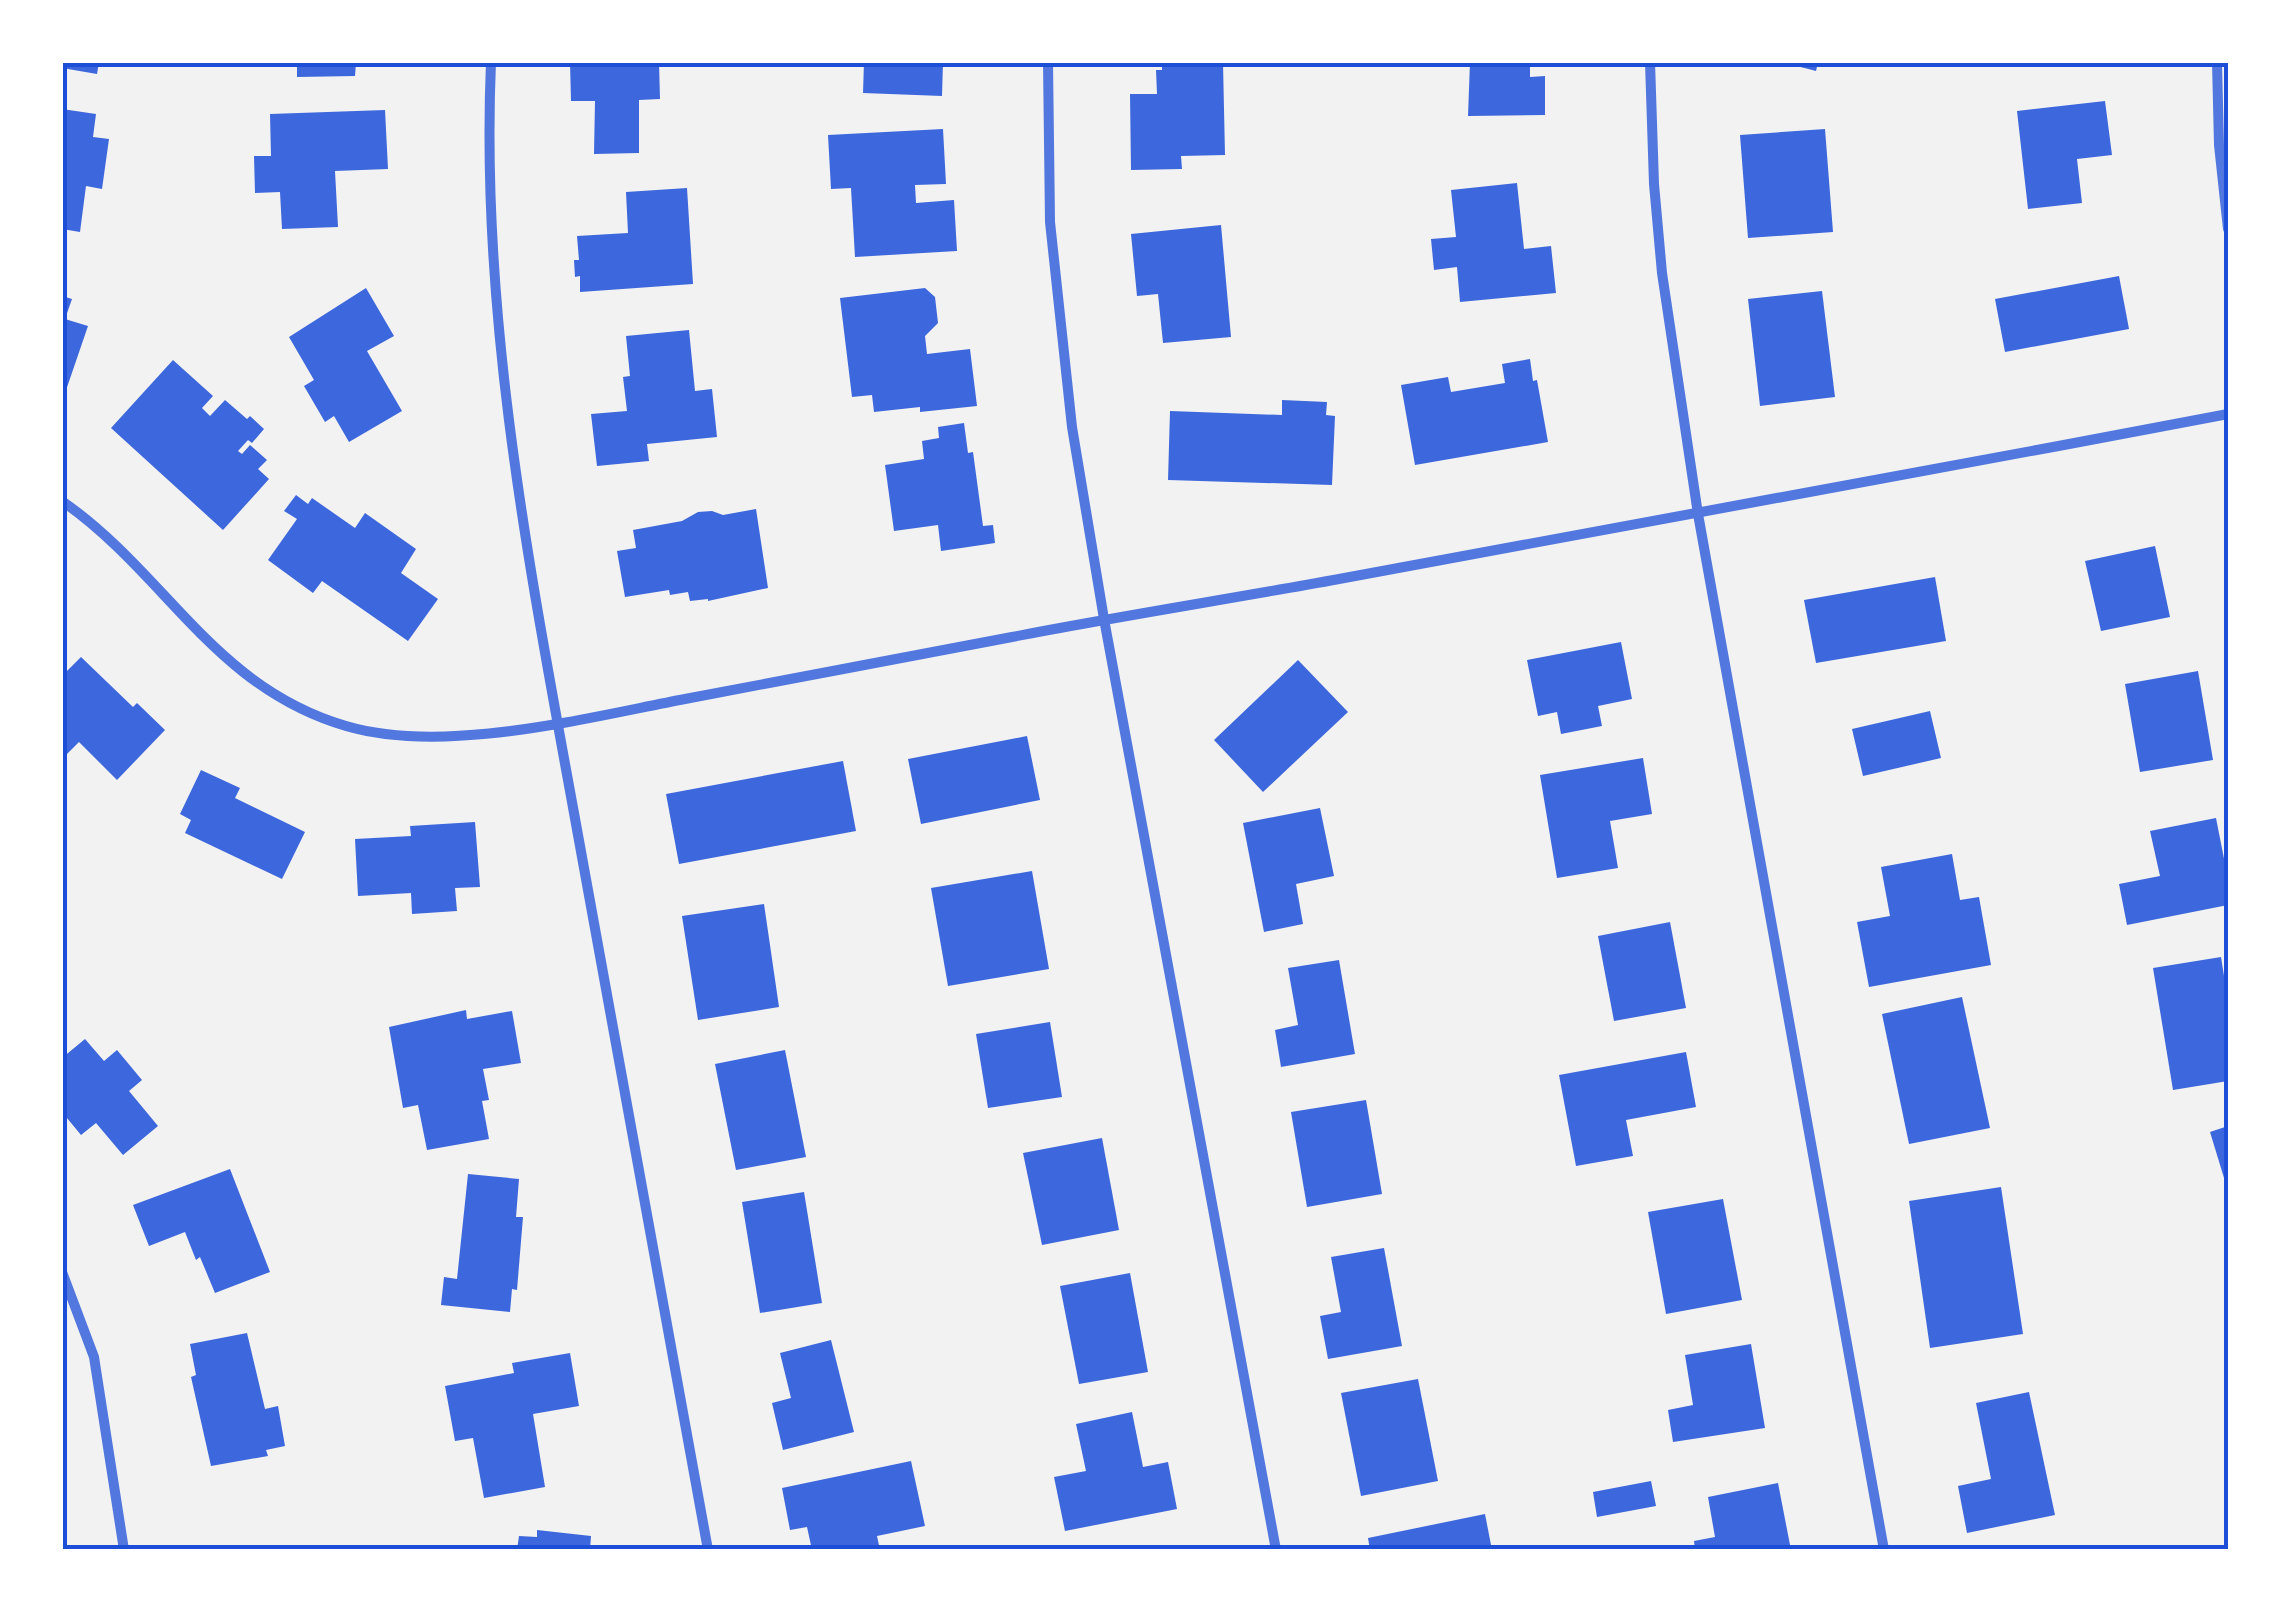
<svg xmlns="http://www.w3.org/2000/svg" width="2291" height="1612" font-family="Montserrat,sans-serif">
  <rect width="100%" height="100%" fill="#f2f2f2"/>
  <g fill="#3d67dc">
    <polygon points="62,62 99,62 97,74 62,68"/>
    <polygon points="297,62 356,62 355,76 297,77"/>
    <polygon points="570,62 659,62 660,99 639,100 639,153 594,154 595,101 571,101"/>
    <polygon points="864,62 943,62 942,96 863,93"/>
    <polygon points="1470,62 1530,62 1530,77 1545,76 1545,115 1468,116"/>
    <polygon points="1781,62 1818,62 1816,71"/>
    <polygon points="1223,63 1225,155 1181,156 1182,169 1131,170 1130,94 1157,94 1156,70 1162,70 1162,64"/>
    <polygon points="2105,101 2112,155 2077,159 2082,203 2028,209 2017,111"/>
    <polygon points="62,109 96,114 93,137 109,139 102,189 86,186 80,232 62,229"/>
    <polygon points="385,110 388,169 335,171 338,227 282,229 280,192 255,193 254,156 271,156 270,114"/>
    <polygon points="943,129 946,184 915,185 916,203 954,200 957,251 855,257 851,188 831,189 828,135"/>
    <polygon points="1825,129 1833,232 1748,238 1740,135"/>
    <polygon points="1517,183 1524,249 1551,246 1556,293 1460,302 1457,267 1434,270 1431,239 1456,237 1451,190"/>
    <polygon points="687,188 693,284 580,292 580,276 575,277 574,260 579,260 577,236 628,233 626,192"/>
    <polygon points="1221,225 1231,337 1163,343 1158,294 1137,296 1131,234"/>
    <polygon points="2119,276 2129,329 2005,352 1995,299"/>
    <polygon points="366,288 394,336 367,351 402,411 349,442 334,416 325,422 304,386 314,380 289,337"/>
    <polygon points="925,288 935,297 938,323 925,336 927,354 970,349 977,406 920,412 920,407 874,412 872,395 852,397 840,298"/>
    <polygon points="1822,291 1835,397 1760,406 1748,299"/>
    <polygon points="62,296 72,299 65,319 88,326 63,399"/>
    <polygon points="689,330 695,391 712,389 717,437 647,444 649,461 597,466 591,414 627,411 623,377 630,376 626,336"/>
    <polygon points="1530,359 1533,381 1537,380 1548,442 1415,465 1401,385 1448,377 1451,392 1505,383 1502,364"/>
    <polygon points="173,360 213,396 202,408 210,416 225,400 247,419 250,416 264,429 252,443 248,440 238,451 242,454 250,445 267,460 258,469 269,479 223,530 111,428"/>
    <polygon points="1282,400 1327,402 1326,415 1335,416 1332,485 1168,480 1170,411 1282,415"/>
    <polygon points="964,423 968,453 973,452 983,526 993,525 995,543 941,551 938,525 894,531 885,465 924,459 922,441 939,438 938,427"/>
    <polygon points="296,495 308,504 312,498 355,528 365,513 416,549 401,573 438,599 408,641 322,581 313,593 268,560 297,519 284,511"/>
    <polygon points="756,509 768,588 708,601 708,599 690,601 688,592 670,595 669,590 625,597 617,551 636,548 633,530 682,521 698,512 712,511 723,515"/>
    <polygon points="2155,546 2170,617 2101,631 2085,561"/>
    <polygon points="1935,577 1946,641 1816,663 1804,600"/>
    <polygon points="1621,642 1632,699 1598,706 1602,726 1561,734 1557,712 1538,716 1527,660"/>
    <polygon points="81,657 133,707 137,703 165,730 117,780 79,742 62,759 62,676"/>
    <polygon points="1298,660 1348,712 1263,792 1214,740"/>
    <polygon points="2198,671 2213,760 2140,772 2125,684"/>
    <polygon points="1930,711 1941,758 1863,776 1852,729"/>
    <polygon points="1027,736 1040,800 921,824 908,759"/>
    <polygon points="1643,758 1652,814 1610,821 1618,868 1557,878 1540,775"/>
    <polygon points="843,761 856,831 679,864 666,794"/>
    <polygon points="201,770 240,788 235,798 305,832 282,879 185,833 191,820 180,814"/>
    <polygon points="1320,808 1334,876 1296,884 1303,924 1264,932 1243,823"/>
    <polygon points="2216,818 2228,879 2228,905 2127,925 2119,884 2160,876 2150,831"/>
    <polygon points="475,822 480,887 455,888 457,911 412,914 411,893 358,896 355,839 411,836 410,826"/>
    <polygon points="1952,854 1960,900 1979,897 1991,965 1869,987 1857,922 1890,916 1881,867"/>
    <polygon points="1032,871 1049,969 948,986 931,888"/>
    <polygon points="764,904 779,1007 698,1020 682,916"/>
    <polygon points="1670,922 1686,1008 1614,1021 1598,936"/>
    <polygon points="2221,957 2228,1001 2228,1081 2173,1090 2153,968"/>
    <polygon points="1339,960 1355,1054 1281,1067 1275,1030 1298,1025 1288,968"/>
    <polygon points="1962,997 1990,1128 1909,1144 1882,1014"/>
    <polygon points="466,1010 467,1019 512,1011 521,1063 483,1069 489,1100 482,1101 489,1139 427,1150 418,1105 403,1108 389,1027"/>
    <polygon points="1050,1022 1062,1097 988,1108 976,1034"/>
    <polygon points="85,1039 104,1061 117,1050 142,1080 129,1091 158,1126 123,1155 96,1123 81,1135 62,1112 62,1058"/>
    <polygon points="785,1050 806,1157 736,1170 715,1064"/>
    <polygon points="1686,1052 1696,1107 1626,1120 1633,1156 1576,1166 1559,1075"/>
    <polygon points="1366,1100 1382,1194 1307,1207 1291,1112"/>
    <polygon points="2228,1126 2228,1191 2210,1132"/>
    <polygon points="1102,1138 1119,1230 1042,1245 1023,1153"/>
    <polygon points="230,1169 270,1272 215,1293 200,1257 196,1260 185,1232 149,1246 133,1205"/>
    <polygon points="468,1174 519,1179 516,1217 523,1217 517,1290 512,1289 510,1312 441,1305 444,1277 457,1279"/>
    <polygon points="2001,1187 2023,1334 1930,1348 1909,1201"/>
    <polygon points="804,1192 822,1303 760,1313 742,1202"/>
    <polygon points="1723,1199 1742,1300 1666,1314 1648,1212"/>
    <polygon points="1384,1248 1402,1346 1328,1359 1320,1316 1341,1312 1331,1257"/>
    <polygon points="1130,1273 1148,1372 1079,1384 1060,1286"/>
    <polygon points="247,1333 265,1409 278,1406 285,1446 266,1450 268,1456 211,1466 191,1377 196,1375 190,1344"/>
    <polygon points="831,1340 854,1432 783,1450 772,1403 791,1398 780,1353"/>
    <polygon points="1751,1344 1765,1428 1673,1442 1668,1410 1693,1405 1685,1355"/>
    <polygon points="570,1353 579,1406 533,1414 545,1487 484,1498 473,1438 455,1441 445,1386 514,1373 512,1363"/>
    <polygon points="1418,1379 1438,1481 1361,1496 1341,1393"/>
    <polygon points="2029,1392 2055,1515 1967,1533 1958,1486 1991,1479 1976,1403"/>
    <polygon points="1132,1412 1143,1467 1168,1462 1177,1509 1065,1531 1054,1477 1086,1471 1076,1424"/>
    <polygon points="911,1461 925,1526 877,1536 880,1550 812,1550 807,1527 790,1530 782,1488"/>
    <polygon points="1651,1481 1656,1506 1597,1517 1593,1492"/>
    <polygon points="1778,1483 1791,1550 1695,1550 1694,1541 1715,1537 1708,1497"/>
    <polygon points="1485,1514 1492,1550 1370,1550 1368,1538"/>
    <polygon points="537,1530 591,1536 590,1550 517,1550 519,1536 537,1537"/>
  </g>
  <g fill="none" stroke-linecap="round" stroke-linejoin="round">
    <g stroke="#5277de" stroke-width="10">
      <path d="M491,62C480,315 529,566 574,813C618,1058 663,1304 708,1550"/>
      <polyline points="1048,62 1050,222 1072,427 1104,619 1276,1550"/>
      <polyline points="1650,62 1654,184 1662,273 1698,514 1884,1550"/>
      <polyline points="2217,62 2219,145 2228,229"/>
      <path d="M62,501C167,574 213,687 346,726C444,755 585,718 685,699C794,678 903,658 1012,637C1120,616 1230,599 1339,579C1636,525 1932,470 2228,414"/>
      <polyline points="62,1272 94,1357 124,1550"/>
    </g>
  </g>
  <rect width="2291" height="1612" fill="none" stroke="#ffffff" stroke-width="130"/>
  <rect x="65" y="65" width="2161" height="1482" fill="none" stroke="#1d4ed8" stroke-width="4"/>
</svg>
